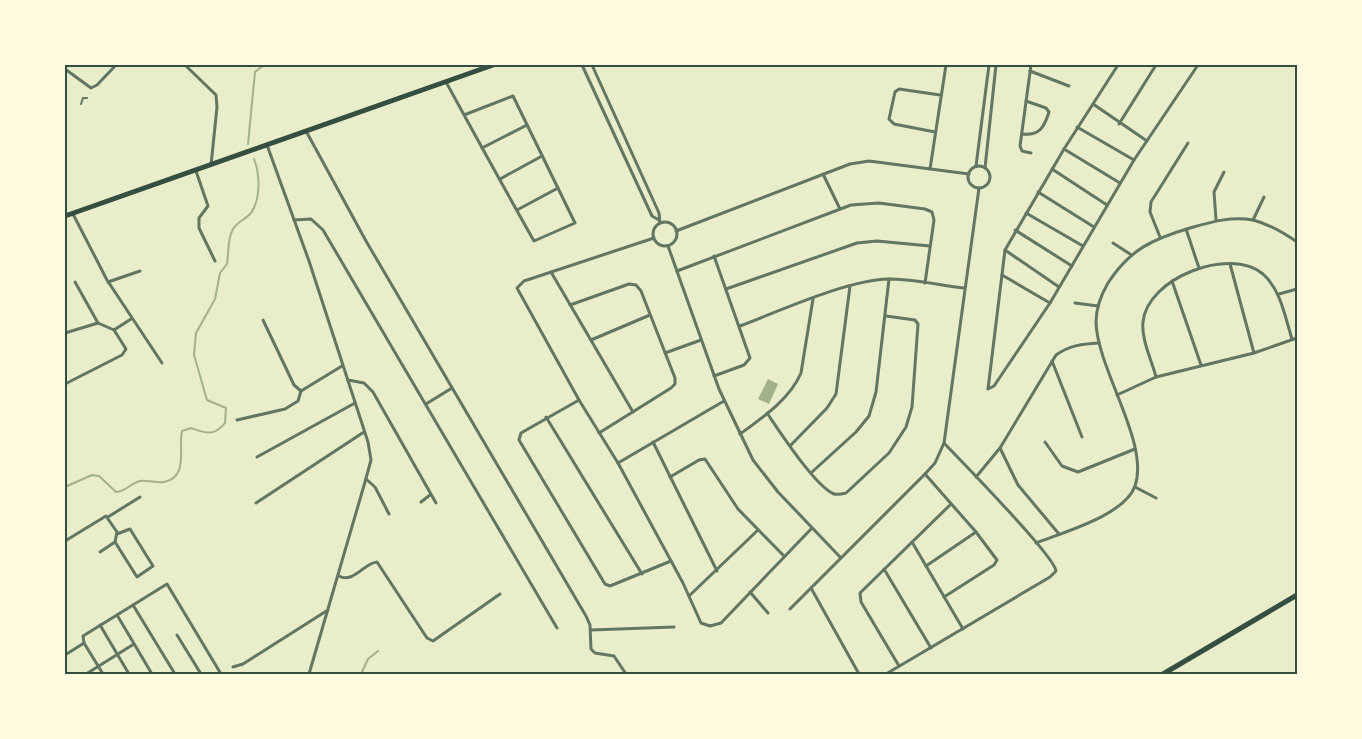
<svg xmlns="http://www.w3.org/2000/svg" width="1362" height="739" font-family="'Noto Sans',sans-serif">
  <rect width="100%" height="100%" fill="#e9edc9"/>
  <polygon fill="#a3b18a" points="768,379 778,384 769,404 758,399"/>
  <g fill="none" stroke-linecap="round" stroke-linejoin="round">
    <g stroke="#a3b18a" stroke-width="2">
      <polyline points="248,144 255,72 264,65"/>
      <path d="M65,487L92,475L99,476L116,492C125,492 131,483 140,481C148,480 156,483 164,482C189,477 178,448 182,431L191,428C205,433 214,437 225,423L226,408L207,400L194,355L196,333L215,299L220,273L227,264C229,252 227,240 233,229C237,222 246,219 251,213C261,198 260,174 254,159"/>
      <polyline points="361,674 368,659 378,651"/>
    </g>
    <polyline stroke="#617663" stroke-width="2" points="81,104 83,98 87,98"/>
    <g stroke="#617663" stroke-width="3">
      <polyline points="185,65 216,95 217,107 211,165"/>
      <polyline points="582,65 652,216 659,220"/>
      <polyline points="592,65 659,213 660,223"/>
      <polyline points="1031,65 1020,146 1022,151 1031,153"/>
      <polyline points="1118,65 1064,149 1005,250 988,389 994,386 1050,303 1134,160 1198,65"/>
      <polyline points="65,69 91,88 97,85 116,65"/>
      <polyline points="1030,71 1069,86"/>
      <path d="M446,82C475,135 504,188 534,241L575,223L513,96L464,115"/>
      <polyline points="1093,104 1147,141"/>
      <polyline points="1119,124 1156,65"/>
      <polyline points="1077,127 1134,160"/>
      <polyline points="306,131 366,241 586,616 590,625 591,649 595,653 614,656 626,674"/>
      <polyline points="935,132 894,124 889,119 895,92 899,89 940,95"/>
      <path d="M1022,134C1039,136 1044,128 1049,112L1046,108L1026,101"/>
      <polyline points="267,145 309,261 368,442 371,460 365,482 309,674"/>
      <polyline points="482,148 527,125"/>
      <polyline points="1064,149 1120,183"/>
      <polyline points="976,166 989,65"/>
      <circle cx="979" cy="177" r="11"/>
      <polyline points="985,168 996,65"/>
      <polyline points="930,169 946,65"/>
      <polyline points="1052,169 1107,205"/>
      <polyline points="196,171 208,206 199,218 199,228 215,261"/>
      <polyline points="823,174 840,209"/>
      <polyline points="500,179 542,156"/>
      <polyline points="1038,192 1094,227"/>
      <polyline points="517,210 558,188"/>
      <polyline points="1026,213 1083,246"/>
      <polyline points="73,214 107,280 162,363"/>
      <polyline points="294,220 311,219 323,230 557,628"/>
      <polyline points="1216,220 1214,192 1224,172"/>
      <polyline points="1253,220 1264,197"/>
      <circle cx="665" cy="234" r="12"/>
      <polyline points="1186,229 1199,268"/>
      <polyline points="1015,230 1072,266"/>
      <polyline points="676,231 850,164 869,161 969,174"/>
      <polyline points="1160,237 1150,212 1151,202 1188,143"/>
      <polyline points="654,238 524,281 517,288 579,400 618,463 683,583 701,623 710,626 721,623 812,528"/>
      <polyline points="1113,243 1130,254"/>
      <polyline points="668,246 719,389 753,460 778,492 841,558"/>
      <polyline points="1005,250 1059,287"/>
      <polyline points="714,256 750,358 744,365 714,376"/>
      <polyline points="1230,264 1254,353"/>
      <polyline points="677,271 851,205 879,203 925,209 932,212 934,220 925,283"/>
      <polyline points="551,272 633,412"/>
      <polyline points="1002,275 1050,303"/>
      <polyline points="1172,281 1201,365"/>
      <polyline points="108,282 140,271"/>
      <polyline points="726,289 857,243 877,241 930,246"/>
      <polyline points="1279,294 1297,289"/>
      <polyline points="1075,303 1098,306"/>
      <polyline points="570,305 629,284 636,285 641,291 675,378 675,384 671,388 599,433"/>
      <polyline points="263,320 294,385 301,391"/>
      <path d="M740,326C780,311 847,280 888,279C913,279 939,285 964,288"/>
      <polyline points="114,330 131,319"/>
      <polyline points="65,333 98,323"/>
      <polyline points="591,340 650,315"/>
      <polyline points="665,353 701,340"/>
      <polyline points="1052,361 1082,437"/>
      <path d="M1156,377C1152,361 1141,339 1143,322C1147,278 1230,246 1263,274C1281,290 1285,317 1292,339"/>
      <polyline points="348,380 364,383 373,392 436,503"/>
      <polyline points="65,384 122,355 126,349 114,330 98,323 75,282"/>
      <polyline points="1117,395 1156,377 1254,353 1297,338"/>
      <polyline points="579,400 521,433 519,440 605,584 610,586 671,561"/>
      <polyline points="426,404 452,388"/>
      <path d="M767,413C780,432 815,486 834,494C838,495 842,494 846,493L889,453L906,427L912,407L918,324L915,320L886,316"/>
      <polyline points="546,417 642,574"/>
      <polyline points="237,420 285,409 298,401 301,391 342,366"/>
      <path d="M740,434C762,418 790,399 801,373L813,299"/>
      <polyline points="653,442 717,571"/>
      <polyline points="1045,442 1062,466 1078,472 1135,449"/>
      <polyline points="790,446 827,408 836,394 850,286"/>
      <polyline points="1000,448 1018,485 1059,534"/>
      <polyline points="257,457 355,403"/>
      <polyline points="618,463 724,401"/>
      <polyline points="812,472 856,432 869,416 876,392 889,279"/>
      <polyline points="925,474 976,532 997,560 994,565 944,597"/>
      <polyline points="670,477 699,460 705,459 738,509 784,556"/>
      <path d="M976,477L1000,448L1056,355C1070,345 1083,344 1099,343"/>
      <polyline points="366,479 375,487 389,514"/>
      <polyline points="1135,487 1156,498"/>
      <polyline points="421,502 430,495"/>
      <polyline points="256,503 364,432"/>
      <polyline points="108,517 140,497"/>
      <polyline points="65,541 106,516 117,532 115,542 137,577 153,566 130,529 117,534"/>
      <polyline points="912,542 963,629"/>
      <path d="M1036,543C1064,532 1125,515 1135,486C1150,443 1097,369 1096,322C1096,308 1101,295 1108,283C1130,249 1153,239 1190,228C1211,222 1231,216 1253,220C1269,224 1284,233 1297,242"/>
      <polyline points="100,552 115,542"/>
      <polyline points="926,566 976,532"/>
      <polyline points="884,569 931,648"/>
      <path d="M339,576C353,584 364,563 377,562L427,638L433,641L500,594"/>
      <polyline points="811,588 859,674"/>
      <polyline points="750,592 768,613"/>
      <polyline points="689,596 758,530"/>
      <polyline points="133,605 175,674"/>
      <polyline points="790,609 925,474 935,463 944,443 979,188"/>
      <polyline points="117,615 152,674"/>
      <polyline points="100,625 129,674"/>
      <polyline points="591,630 674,627"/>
      <polyline points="177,635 201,674"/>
      <polyline points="65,655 84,643"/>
      <polyline points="899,666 861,602 860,593 951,504"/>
      <polyline points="233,667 243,664 328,610"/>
      <polyline points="86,674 134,644"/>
      <polyline points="103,674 84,643 83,636 167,584 221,674"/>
      <path d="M886,674L1050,577L1056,571C1055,556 960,460 944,443"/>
    </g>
    <g stroke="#344e41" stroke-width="5">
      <polyline points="65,216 493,65"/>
      <polyline points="1163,674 1297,595"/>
    </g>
  </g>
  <rect width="1362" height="739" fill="none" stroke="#fefae0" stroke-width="132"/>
  <rect x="66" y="66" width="1230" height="607" fill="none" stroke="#344e41" stroke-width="2"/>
</svg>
